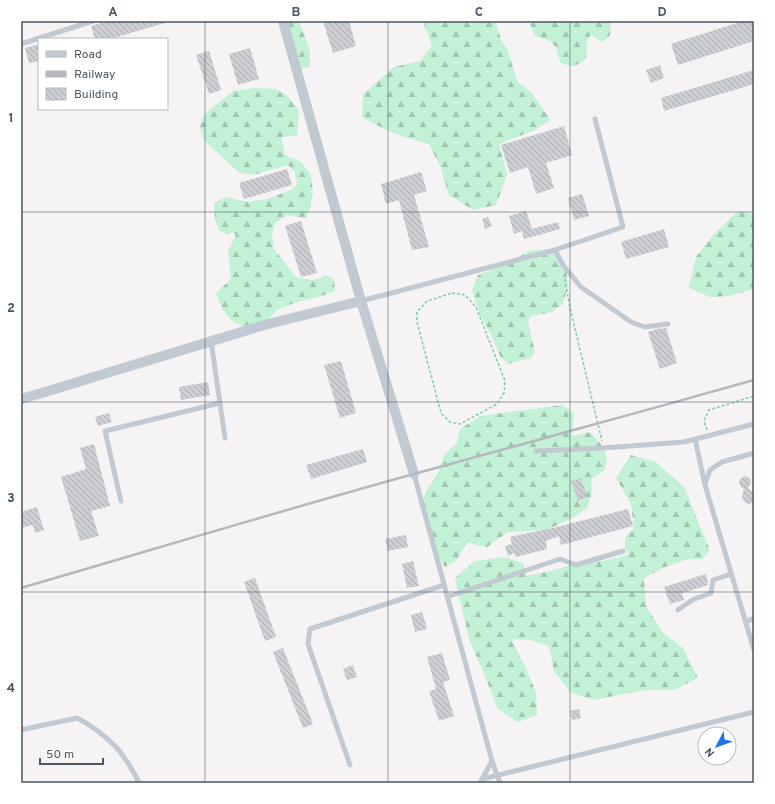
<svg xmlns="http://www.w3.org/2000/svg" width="775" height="804" font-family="Overpass,sans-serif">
  <defs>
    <pattern id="forest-firs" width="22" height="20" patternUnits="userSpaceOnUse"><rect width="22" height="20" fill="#c3f1d5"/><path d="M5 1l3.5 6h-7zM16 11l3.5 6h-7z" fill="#a0c6b0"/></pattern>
    <pattern id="building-back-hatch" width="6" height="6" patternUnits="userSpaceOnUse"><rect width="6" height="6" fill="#cdcfd5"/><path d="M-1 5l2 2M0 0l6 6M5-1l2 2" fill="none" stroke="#a8abb0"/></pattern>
  </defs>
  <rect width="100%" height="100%" fill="#f5f3f3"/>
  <g fill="url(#forest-firs)">
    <polygon points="283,21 299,21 310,51 310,67 297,68"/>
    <polygon points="423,21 495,21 502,42 507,48 517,81 532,93 550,119 550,120 533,131 499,144 507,175 496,205 473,210 449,195 440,166 429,144 404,137 384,129 362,117 363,94 394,67 420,61 432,46"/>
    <path d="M536,21H609L611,28L610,35L605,40L600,42L597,38L590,35L587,43L586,59C575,67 572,68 560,62L556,47L550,41L535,36L530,24Z"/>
    <path d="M255,88L275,89L287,95L299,111L297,136L281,137L285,155L301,162L311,175L313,193L310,209L306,218L287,215L275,223L272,233L274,249L296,277L312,280L326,276L334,279L335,291C317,299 297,300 280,309C272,312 270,319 265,324C261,327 254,328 250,330L232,321L222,309L216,293L231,279L228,251L236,235L231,232L228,235L220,231L215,220L214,203L225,197L248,202L267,199L291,190L297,184L295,172L288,165L253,175L238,172L204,140L200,127L204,115L213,107L233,91Z"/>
    <polygon points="738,211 753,214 754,217 754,289 729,296 710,297 689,288 696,257 712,236"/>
    <polygon points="549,249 565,262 568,285 563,304 552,312 532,316 528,320 530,331 535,352 531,358 508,364 500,356 493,339 480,314 472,291 478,275 507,264 529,251"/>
    <polygon points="562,405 574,413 572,436 590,432 604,448 607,461 604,471 591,479 592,492 587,508 573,518 546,530 508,532 487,547 479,546 467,542 456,561 445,567 435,552 422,504 426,491 437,475 444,455 457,443 460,429 481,416"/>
    <polygon points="631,455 656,462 685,488 699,524 710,550 702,559 688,559 665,567 644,578 646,606 663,633 683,648 698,678 674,690 646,690 592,700 570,692 554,671 549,646 530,640 511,639 524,664 536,692 537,715 518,722 498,709 482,669 470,642 460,601 455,578 475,561 505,557 523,563 526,576 550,571 580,562 602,561 629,555 625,549 625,537 634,528 631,504 616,478"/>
  </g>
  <g fill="url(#building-back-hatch)">
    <polygon points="108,21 165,21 165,23 110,39 95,39 91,26"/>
    <polygon points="323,21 349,21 356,46 333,53"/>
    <polygon points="743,21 754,21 754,41 678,65 671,44"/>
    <polygon points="39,44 39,61 29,63 25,48"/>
    <polygon points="250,48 259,79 238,85 229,54"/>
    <polygon points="209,51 221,90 209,94 196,55"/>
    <polygon points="660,65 664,78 651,83 646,70"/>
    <polygon points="754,70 754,84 664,111 661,98"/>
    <polygon points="564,126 572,155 546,163 554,188 536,194 528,167 510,173 501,145"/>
    <polygon points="287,169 292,185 244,199 239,183"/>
    <polygon points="421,172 427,191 414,195 429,247 412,250 399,200 386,204 381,184"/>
    <polygon points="582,194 589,216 574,220 568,198"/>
    <polygon points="526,211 532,229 558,222 560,229 524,239 522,231 514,234 509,216"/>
    <polygon points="488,217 492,226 485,229 482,219"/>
    <polygon points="301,221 317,273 301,277 285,226"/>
    <polygon points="664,229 669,247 626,259 621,242"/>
    <polygon points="666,328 677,363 660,369 648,332 657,329"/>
    <polygon points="341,361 356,413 340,418 324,365"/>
    <polygon points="208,382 210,395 181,400 179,387"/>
    <polygon points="109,413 112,422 98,426 95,417"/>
    <polygon points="94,444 110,506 91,511 99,536 80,541 61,477 86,469 80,448"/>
    <polygon points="363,449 367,462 311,479 306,465"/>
    <polygon points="745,476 750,479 751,483 748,488 754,493 754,501 750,504 746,503 743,500 742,496 744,489 741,487 739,483 740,479"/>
    <polygon points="581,478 587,497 578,501 571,481"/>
    <polygon points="37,507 44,530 35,533 33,525 21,528 21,512"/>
    <polygon points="628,509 633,526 561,545 559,536 546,541 547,549 516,557 514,553 508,556 505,546 512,544 510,537 557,527"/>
    <polygon points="406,535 408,547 388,551 385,539"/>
    <polygon points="413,561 419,586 407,588 402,564"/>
    <polygon points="706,574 708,583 708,585 682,593 684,600 670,604 664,587"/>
    <polygon points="255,578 276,637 265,641 244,582"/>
    <polygon points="422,612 427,629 415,632 411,615"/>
    <polygon points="283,648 313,724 303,728 273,652"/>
    <polygon points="442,653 450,680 443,682 454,716 439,721 429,691 436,689 427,657"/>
    <polygon points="353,665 357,677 347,680 343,669"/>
    <polygon points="579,709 581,718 572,720 570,711"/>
  </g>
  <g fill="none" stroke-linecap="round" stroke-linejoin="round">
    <g stroke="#7ad0a6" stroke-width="1.5" stroke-dasharray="3 2" stroke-linecap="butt">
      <polyline points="565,279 570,308 602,441"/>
      <polygon points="452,293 465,295 476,307 505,381 504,393 497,404 460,424 450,422 441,413 417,322 417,312 427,301"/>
      <polyline points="707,430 704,421 709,410 754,396"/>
    </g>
    <g stroke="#c1cad2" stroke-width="5">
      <polyline points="21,44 93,21"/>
      <polyline points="555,250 623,227 595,119"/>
      <polyline points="361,301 555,250 563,265 581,287 631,322 645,327 668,324"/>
      <polyline points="211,341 225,438"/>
      <polyline points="695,439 705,485 754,650"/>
      <polyline points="536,451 603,448 684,442 754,424"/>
      <polyline points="414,474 492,761 480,783"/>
      <polyline points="705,484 710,470 722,462 754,453"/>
      <polyline points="121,501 105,431 220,403"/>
      <polyline points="447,597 560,559 576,565 623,551"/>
      <polyline points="678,610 692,600 711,593 713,580 731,574"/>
      <polyline points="746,622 754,618"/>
      <path d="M21,730L77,718C91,725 104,735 115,746C123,754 134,772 139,783"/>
      <polyline points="492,761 500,783"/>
      <polyline points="350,765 308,644 310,629 444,585"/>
      <polyline points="482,779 754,712"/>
    </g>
    <g stroke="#c1cad2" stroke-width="10">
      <polyline points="283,21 361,301 414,474"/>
      <polyline points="21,399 45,392 264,325 361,301"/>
    </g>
    <path stroke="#b5b8bd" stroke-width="2.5" d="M21,588C152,550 283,510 414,474C528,442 641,412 754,380"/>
  </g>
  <path fill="none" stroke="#4a5661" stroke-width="1" stroke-opacity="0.55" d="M205,21V783M388,21V783M570,21V783M21,212H754M21,402H754M21,592H754"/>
  <rect width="775" height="804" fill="none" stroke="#ffffff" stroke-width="44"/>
  <rect x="38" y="38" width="130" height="72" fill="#ffffff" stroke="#b7bbc0"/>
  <rect x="46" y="51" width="20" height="6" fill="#c1cad2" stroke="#b7bbc0"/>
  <text x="74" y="58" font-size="12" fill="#4a5661">Road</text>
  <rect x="46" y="71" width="20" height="6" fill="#b5b8bd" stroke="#b7bbc0"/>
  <text x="74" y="78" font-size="12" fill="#4a5661">Railway</text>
  <rect x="46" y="88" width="20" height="12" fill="url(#building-back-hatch)" stroke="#b7bbc0"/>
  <text x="74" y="98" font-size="12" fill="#4a5661">Building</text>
  <g transform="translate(717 746) rotate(229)"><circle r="19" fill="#ffffff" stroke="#b7bbc0"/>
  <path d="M0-3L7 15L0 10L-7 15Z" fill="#1a73e8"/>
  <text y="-6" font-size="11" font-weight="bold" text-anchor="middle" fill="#4a5661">N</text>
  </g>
  <path d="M40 758v6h63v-6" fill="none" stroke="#4a5661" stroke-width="2"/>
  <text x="46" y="758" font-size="12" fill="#4a5661" stroke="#ffffff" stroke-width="3" paint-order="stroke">50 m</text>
  <rect x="22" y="22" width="731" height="760" fill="none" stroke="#4a5661" stroke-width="1.5"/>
  <g font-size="13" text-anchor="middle" font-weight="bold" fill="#4a5661">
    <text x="113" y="16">A</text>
    <text x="296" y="16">B</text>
    <text x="479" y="16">C</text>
    <text x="662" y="16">D</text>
    <text x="11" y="122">1</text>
    <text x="11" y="312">2</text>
    <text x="11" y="502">3</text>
    <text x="11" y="692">4</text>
  </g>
</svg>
